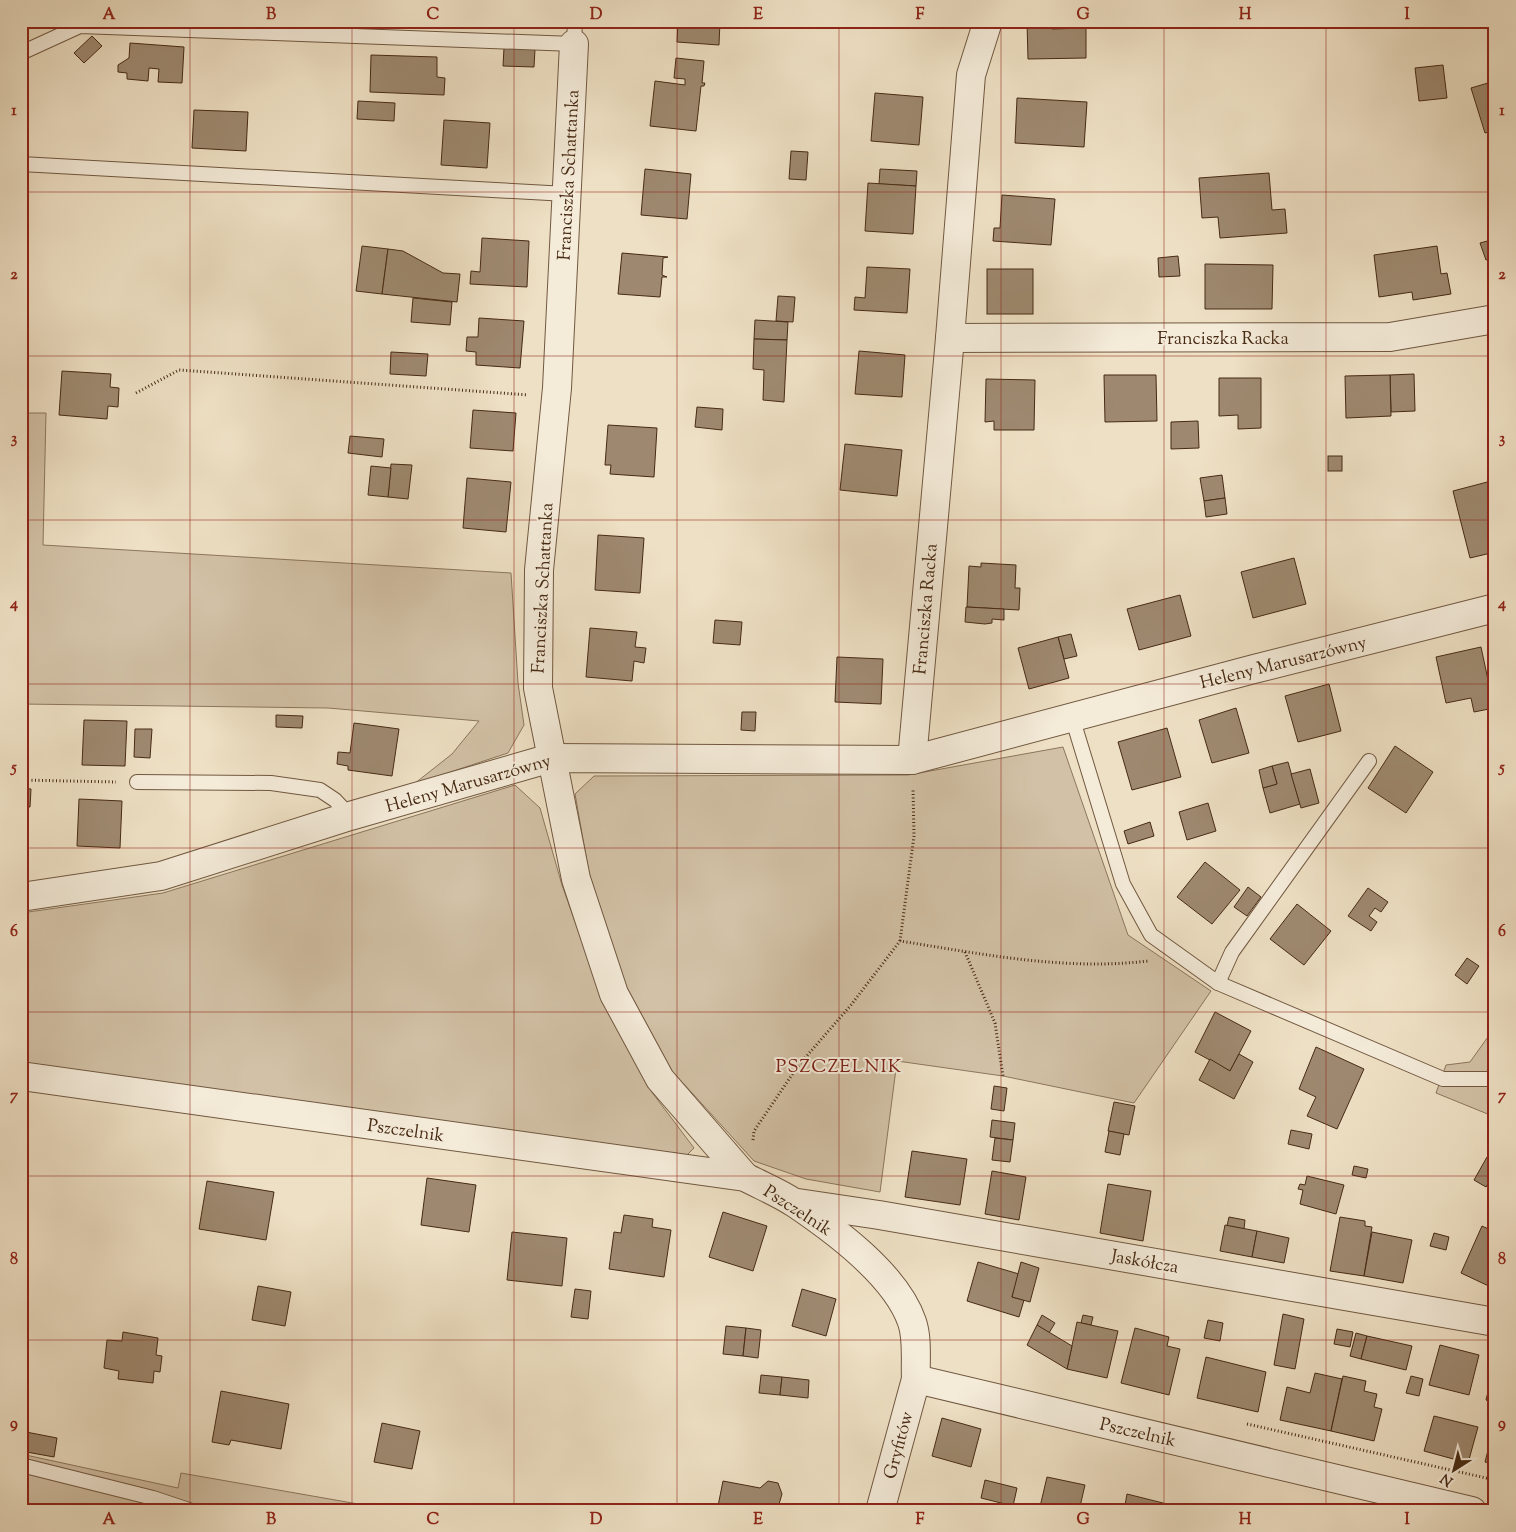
<svg xmlns="http://www.w3.org/2000/svg" width="1516" height="1532" font-family="'Sorts Mill Goudy',serif">
  <rect width="100%" height="100%" fill="#eee0c4"/>
  <filter id="stains"><feTurbulence type="fractalNoise" baseFrequency=".004" numOctaves="4"/><feColorMatrix values="0 0 0 0 .2 0 0 0 0 .09 0 0 0 0 .02 0 0 0 .5 -.17"/></filter>
  <radialGradient id="worn" r=".72"><stop offset=".6" stop-color="#630" stop-opacity="0"/><stop offset="1" stop-color="#630" stop-opacity=".3"/></radialGradient>
  <g fill="#d2c1a6" stroke="#8c765d">
    <polygon points="21,413 46,413 43,545 511,573 518,683 524,725 508,753 414,784 452,754 479,721 328,708 21,704"/>
    <polygon points="1063,747 1128,935 1211,991 1134,1103 1003,1076 897,1061 880,1192 806,1179 754,1161 672,1071 626,986 589,873 575,794 594,776 908,775"/>
    <polygon points="515,785 540,808 562,885 603,1001 651,1091 694,1148 687,1155 21,1063 21,913 163,893"/>
    <polygon points="1495,1027 1495,1117 1436,1093 1446,1065 1470,1062"/>
    <polygon points="21,1454 178,1488 181,1473 398,1511 21,1511"/>
  </g>
  <g fill="#9e8970" stroke="#472a14">
    <polygon points="678,21 720,21 719,45 677,42"/>
    <polygon points="1050,21 1052,21 1052,29 1086,28 1086,58 1028,59 1027,22"/>
    <polygon points="92,36 102,46 84,63 74,53"/>
    <polygon points="130,43 184,47 182,83 158,82 159,69 149,68 148,81 127,79 127,73 118,72 118,65 129,58"/>
    <polygon points="504,48 535,49 534,67 503,66"/>
    <polygon points="371,55 437,57 437,77 445,78 444,95 370,92"/>
    <polygon points="676,58 704,61 702,83 705,83 704,86 701,86 696,131 650,126 655,81 685,85 685,79 674,78"/>
    <polygon points="1443,65 1447,98 1419,101 1415,68"/>
    <polygon points="1495,81 1495,130 1485,133 1471,88"/>
    <polygon points="875,93 923,97 919,145 871,141"/>
    <polygon points="1017,98 1087,102 1084,147 1015,143"/>
    <polygon points="358,101 395,103 394,121 357,119"/>
    <polygon points="194,110 248,112 246,151 192,148"/>
    <polygon points="444,120 490,123 487,168 441,165"/>
    <polygon points="791,151 808,152 806,180 789,179"/>
    <polygon points="645,169 691,174 687,219 641,215"/>
    <polygon points="880,169 917,171 916,186 879,184"/>
    <polygon points="1269,173 1272,210 1285,209 1287,233 1220,238 1218,217 1202,218 1199,178"/>
    <polygon points="868,183 916,186 913,234 865,231"/>
    <polygon points="1002,195 1055,199 1051,245 993,241 994,228 1000,228"/>
    <polygon points="482,238 529,241 527,287 470,284 471,271 480,272"/>
    <polygon points="1495,239 1495,257 1486,260 1480,243"/>
    <polygon points="362,246 388,249 382,294 356,291"/>
    <polygon points="1437,246 1441,274 1447,273 1451,294 1413,300 1412,292 1379,297 1374,255"/>
    <polygon points="388,249 403,251 443,273 460,274 457,302 382,294"/>
    <polygon points="622,253 668,257 663,258 662,275 667,277 662,277 660,297 618,294"/>
    <polygon points="1178,256 1180,276 1159,277 1158,258"/>
    <polygon points="1205,264 1273,265 1272,309 1205,309"/>
    <polygon points="867,267 910,269 907,313 854,310 855,297 865,298"/>
    <rect x="987" y="269" width="46" height="45"/>
    <polygon points="778,296 795,297 793,322 776,321"/>
    <polygon points="413,298 452,302 450,325 411,322"/>
    <polygon points="479,318 524,321 520,368 476,365 476,352 466,351 467,337 478,337"/>
    <polygon points="755,320 788,322 787,340 754,339"/>
    <polygon points="754,339 787,340 784,402 763,400 764,370 753,369"/>
    <polygon points="859,351 905,355 902,397 855,394"/>
    <polygon points="391,352 428,354 426,376 390,374"/>
    <polygon points="62,371 111,374 110,387 119,388 118,407 108,406 107,419 59,415"/>
    <polygon points="1414,374 1415,411 1391,412 1390,375"/>
    <polygon points="1104,375 1156,375 1157,421 1105,422"/>
    <polygon points="1390,375 1391,416 1346,418 1345,376"/>
    <polygon points="1219,378 1261,378 1261,428 1238,429 1238,415 1219,416"/>
    <polygon points="986,379 1035,380 1034,430 994,430 994,421 985,422"/>
    <polygon points="697,407 723,409 722,430 695,427"/>
    <polygon points="473,410 516,413 513,451 470,448"/>
    <polygon points="1198,421 1199,448 1171,449 1171,422"/>
    <polygon points="608,425 657,428 654,477 610,474 611,465 605,465"/>
    <polygon points="350,436 384,439 382,457 348,453"/>
    <polygon points="845,444 902,450 897,496 840,490"/>
    <rect x="1328" y="456" width="14" height="15"/>
    <polygon points="391,464 412,465 408,499 388,497"/>
    <polygon points="371,466 391,468 388,497 368,495"/>
    <polygon points="1222,475 1225,498 1204,501 1200,478"/>
    <polygon points="467,478 511,482 506,532 463,528"/>
    <polygon points="1495,480 1495,552 1470,558 1453,491"/>
    <polygon points="1225,498 1227,514 1206,517 1204,501"/>
    <polygon points="598,535 644,538 640,593 595,590"/>
    <polygon points="1294,558 1306,604 1253,618 1241,572"/>
    <polygon points="981,563 1016,565 1015,588 1020,588 1019,610 967,607 969,566 981,567"/>
    <polygon points="1180,595 1191,636 1139,650 1127,609"/>
    <polygon points="966,607 1004,609 1004,620 992,619 992,623 985,624 965,622"/>
    <polygon points="715,620 742,622 740,645 713,643"/>
    <polygon points="590,628 637,632 635,647 646,648 644,663 634,661 632,681 586,677"/>
    <polygon points="1071,634 1077,656 1064,659 1058,637"/>
    <polygon points="1058,637 1069,678 1029,689 1018,648"/>
    <polygon points="1481,647 1494,708 1474,712 1471,698 1446,703 1436,657"/>
    <polygon points="837,657 883,659 881,704 835,702"/>
    <polygon points="1329,684 1341,731 1298,742 1285,696"/>
    <polygon points="1236,708 1249,753 1212,763 1199,720"/>
    <polygon points="742,712 756,712 755,731 741,730"/>
    <polygon points="276,715 303,716 302,728 276,727"/>
    <polygon points="84,720 127,721 125,766 82,765"/>
    <polygon points="354,723 399,729 392,776 348,770 348,766 337,764 338,752 350,753"/>
    <polygon points="1167,728 1181,777 1132,790 1118,742"/>
    <polygon points="135,729 152,729 150,758 134,757"/>
    <polygon points="1395,746 1433,772 1406,813 1368,788"/>
    <polygon points="1288,762 1300,804 1270,813 1263,788 1277,784 1272,766"/>
    <polygon points="1272,766 1277,784 1263,788 1259,770"/>
    <polygon points="1310,769 1319,803 1301,808 1291,774"/>
    <polygon points="21,788 31,789 30,807 21,807"/>
    <polygon points="79,799 122,801 120,848 77,846"/>
    <polygon points="1208,803 1216,831 1187,840 1179,812"/>
    <polygon points="1150,822 1154,836 1128,844 1124,831"/>
    <polygon points="1205,862 1240,890 1212,924 1177,897"/>
    <polygon points="1248,887 1261,897 1247,916 1234,907"/>
    <polygon points="1368,888 1388,902 1381,912 1375,908 1369,916 1377,922 1371,931 1348,916"/>
    <polygon points="1297,904 1331,931 1304,965 1270,939"/>
    <polygon points="1467,958 1479,966 1467,984 1455,975"/>
    <polygon points="1215,1012 1251,1031 1230,1071 1195,1052"/>
    <polygon points="1316,1047 1364,1069 1337,1129 1307,1116 1316,1097 1299,1089"/>
    <polygon points="1239,1054 1253,1062 1234,1099 1199,1080 1210,1059 1230,1071"/>
    <polygon points="994,1086 1007,1088 1004,1111 991,1109"/>
    <polygon points="1114,1102 1135,1106 1129,1135 1108,1131"/>
    <polygon points="992,1120 1015,1123 1013,1140 990,1137"/>
    <polygon points="1291,1130 1312,1134 1309,1149 1288,1144"/>
    <polygon points="1109,1131 1124,1134 1120,1155 1105,1152"/>
    <polygon points="995,1138 1013,1140 1010,1162 992,1160"/>
    <polygon points="912,1151 967,1159 960,1205 905,1197"/>
    <polygon points="1487,1157 1495,1162 1495,1171 1486,1187 1474,1180"/>
    <polygon points="1354,1166 1368,1169 1366,1178 1352,1175"/>
    <polygon points="992,1171 1026,1177 1019,1220 985,1214"/>
    <polygon points="1307,1176 1344,1185 1336,1214 1300,1204 1303,1190 1298,1189 1300,1184 1305,1185"/>
    <polygon points="427,1178 476,1185 469,1232 421,1225"/>
    <polygon points="207,1181 274,1192 266,1240 199,1229"/>
    <polygon points="1108,1184 1151,1191 1143,1241 1100,1233"/>
    <polygon points="723,1212 767,1226 753,1271 709,1257"/>
    <polygon points="624,1215 653,1219 652,1227 671,1230 664,1277 609,1269 614,1232 621,1233"/>
    <polygon points="1229,1217 1245,1220 1244,1229 1227,1226"/>
    <polygon points="1340,1217 1365,1221 1365,1226 1372,1227 1364,1276 1330,1271"/>
    <polygon points="1225,1225 1257,1231 1252,1257 1220,1251"/>
    <polygon points="1482,1226 1495,1232 1495,1289 1461,1273"/>
    <polygon points="1257,1231 1289,1238 1284,1263 1252,1257"/>
    <polygon points="512,1232 567,1238 562,1286 507,1280"/>
    <polygon points="1372,1232 1412,1240 1403,1283 1364,1276"/>
    <polygon points="1434,1233 1449,1237 1446,1250 1430,1246"/>
    <polygon points="978,1262 1019,1274 1012,1297 1024,1300 1019,1317 967,1301"/>
    <polygon points="1021,1262 1039,1268 1030,1302 1012,1297"/>
    <polygon points="258,1286 291,1292 285,1326 252,1320"/>
    <polygon points="575,1289 591,1291 588,1319 571,1317"/>
    <polygon points="802,1289 836,1299 826,1336 792,1326"/>
    <polygon points="1283,1314 1304,1319 1295,1369 1274,1365"/>
    <polygon points="1042,1315 1055,1323 1049,1333 1037,1325"/>
    <polygon points="1083,1315 1093,1317 1091,1325 1081,1323"/>
    <polygon points="1208,1320 1223,1323 1220,1341 1204,1338"/>
    <polygon points="1077,1322 1118,1331 1107,1378 1067,1369"/>
    <polygon points="1037,1325 1072,1346 1067,1369 1027,1345"/>
    <polygon points="726,1326 746,1328 743,1356 723,1354"/>
    <polygon points="746,1328 761,1330 758,1358 743,1356"/>
    <polygon points="1135,1328 1169,1337 1167,1346 1180,1349 1169,1395 1121,1383"/>
    <polygon points="1337,1329 1353,1332 1350,1347 1334,1344"/>
    <polygon points="123,1332 158,1338 156,1355 162,1356 160,1372 154,1371 153,1383 118,1379 119,1371 104,1368 107,1340 122,1341"/>
    <polygon points="1356,1333 1367,1336 1361,1359 1350,1356"/>
    <polygon points="1367,1336 1412,1346 1406,1370 1361,1359"/>
    <polygon points="1440,1345 1479,1355 1469,1395 1429,1385"/>
    <polygon points="1206,1357 1266,1372 1258,1412 1197,1398"/>
    <polygon points="1315,1373 1342,1379 1331,1431 1280,1420 1287,1387 1310,1393"/>
    <polygon points="761,1375 782,1377 780,1395 759,1393"/>
    <polygon points="1343,1376 1366,1381 1364,1391 1377,1394 1374,1407 1382,1409 1374,1441 1331,1431"/>
    <polygon points="1411,1376 1423,1379 1419,1396 1406,1393"/>
    <polygon points="782,1377 809,1380 808,1398 780,1395"/>
    <polygon points="1491,1380 1495,1381 1495,1403 1486,1400"/>
    <polygon points="221,1391 289,1404 281,1449 231,1440 229,1445 212,1442"/>
    <polygon points="1434,1416 1478,1427 1468,1463 1424,1451"/>
    <polygon points="942,1418 981,1429 971,1467 932,1456"/>
    <polygon points="382,1423 420,1431 412,1469 374,1462"/>
    <polygon points="21,1431 57,1438 54,1457 21,1451"/>
    <polygon points="1492,1435 1495,1436 1495,1464 1485,1462"/>
    <polygon points="1047,1477 1085,1485 1079,1511 1039,1511"/>
    <polygon points="985,1480 1017,1488 1013,1506 981,1498"/>
    <polygon points="723,1481 760,1488 768,1481 778,1483 782,1494 777,1511 717,1511"/>
    <polygon points="1127,1494 1167,1504 1166,1511 1124,1511"/>
  </g>
  <g fill="none" stroke-linecap="round" stroke-linejoin="round">
    <defs>
      <g id="lane">
        <polyline points="21,53 80,26 574,44 575,21"/>
        <polyline points="21,164 567,194"/>
        <polyline points="1072,717 1123,884 1151,935 1218,983 1443,1079 1491,1079 1495,1073"/>
        <polyline points="137,782 271,783 320,790 335,800 350,816"/>
        <polyline points="1218,983 1232,952 1369,761"/>
        <polyline points="21,1465 153,1498 192,1511"/>
      </g>
      <g id="street">
        <polyline points="574,44 557,388 539,570 538,688 576,879 614,994 660,1079 745,1177"/>
        <polyline points="950,338 1390,337 1495,319"/>
        <polyline points="912,760 950,338 971,75 988,21"/>
        <polyline points="21,897 161,876 350,816 551,758 912,760 1254,669 1495,608"/>
        <path d="M21,1076L745,1177C762,1186 780,1193 796,1204C836,1231 896,1275 912,1322C918,1339 915,1362 916,1379L1472,1511"/>
        <polyline points="798,1203 879,1215 1495,1322"/>
        <polyline points="880,1511 916,1379"/>
      </g>
    </defs>
    <use href="#lane" stroke="#715840" stroke-width="16"/>
    <use href="#street" stroke="#715840" stroke-width="30"/>
    <g stroke="#472a14" stroke-width="3" stroke-dasharray="1 2.5" stroke-linecap="butt">
      <polyline points="136,393 179,370 528,395"/>
      <polyline points="21,780 116,782"/>
      <polyline points="900,941 914,836 913,788"/>
      <polyline points="965,952 995,1023 1003,1076"/>
      <path d="M753,1140L754,1131L798,1066L851,1005L900,941C982,954 1065,971 1148,961"/>
      <polyline points="1247,1424 1495,1480"/>
    </g>
    <use href="#lane" stroke="#f4ebd9" stroke-width="14"/>
    <use href="#street" stroke="#f4ebd9" stroke-width="28"/>
  </g>
  <path fill="none" stroke="#8f2418" stroke-width="1" stroke-opacity="0.55" d="M190,21V1511M352,21V1511M514,21V1511M677,21V1511M839,21V1511M1001,21V1511M1164,21V1511M1326,21V1511M21,192H1495M21,356H1495M21,520H1495M21,684H1495M21,848H1495M21,1012H1495M21,1176H1495M21,1340H1495"/>
  <g text-anchor="middle" stroke-width="4" stroke-linejoin="round" paint-order="stroke">
    <g font-size="18" fill="#472a14" stroke="#f4ebd9">
      <text transform="translate(568 175) rotate(-87)" y="6">Franciszka Schattanka</text>
      <text x="1223" y="344">Franciszka Racka</text>
      <text transform="translate(542 588) rotate(-87)" y="6">Franciszka Schattanka</text>
      <text transform="translate(925 609) rotate(-85)" y="6">Franciszka Racka</text>
      <text transform="translate(1283 662) rotate(-14)" y="6">Heleny Marusarzówny</text>
      <text transform="translate(468 783) rotate(-16)" y="6">Heleny Marusarzówny</text>
      <text transform="translate(406 1130) rotate(8)" y="6">Pszczelnik</text>
      <text transform="translate(798 1210) rotate(33)" y="6">Pszczelnik</text>
      <text transform="translate(1145 1261) rotate(10)" y="6">Jaskółcza</text>
      <text transform="translate(1138 1432) rotate(13)" y="6">Pszczelnik</text>
      <text transform="translate(898 1445) rotate(-75)" y="6">Gryfitów</text>
    </g>
    <g font-size="19" letter-spacing="1" fill="#7a1f14" stroke="#f4ebd9">
      <text x="839" y="1072">PSZCZELNIK</text>
    </g>
  </g>
  <rect width="1516" height="1532" fill="none" stroke="#eee0c4" stroke-width="55"/>
  <g transform="translate(1454 1470) rotate(216)" stroke="#f4ebd9" stroke-width="4" paint-order="stroke">
  <path d="M0-4L9 19L0 12L-9 19Z" fill="#472a14"/>
  <text y="-8" font-size="14" font-weight="bold" text-anchor="middle" fill="#472a14">N</text>
  </g>
  <rect x="28" y="28" width="1460" height="1476" fill="none" stroke="#8f2418" stroke-width="2"/>
  <g font-size="16" text-anchor="middle" font-weight="bold" fill="#8f2418">
    <text x="109" y="19">A</text>
    <text x="271" y="19">B</text>
    <text x="433" y="19">C</text>
    <text x="596" y="19">D</text>
    <text x="758" y="19">E</text>
    <text x="920" y="19">F</text>
    <text x="1083" y="19">G</text>
    <text x="1245" y="19">H</text>
    <text x="1407" y="19">I</text>
    <text x="14" y="115">1</text>
    <text x="1502" y="115">1</text>
    <text x="14" y="279">2</text>
    <text x="1502" y="279">2</text>
    <text x="14" y="443">3</text>
    <text x="1502" y="443">3</text>
    <text x="14" y="608">4</text>
    <text x="1502" y="608">4</text>
    <text x="14" y="772">5</text>
    <text x="1502" y="772">5</text>
    <text x="14" y="936">6</text>
    <text x="1502" y="936">6</text>
    <text x="14" y="1100">7</text>
    <text x="1502" y="1100">7</text>
    <text x="14" y="1264">8</text>
    <text x="1502" y="1264">8</text>
    <text x="14" y="1428">9</text>
    <text x="1502" y="1428">9</text>
    <text x="109" y="1524">A</text>
    <text x="271" y="1524">B</text>
    <text x="433" y="1524">C</text>
    <text x="596" y="1524">D</text>
    <text x="758" y="1524">E</text>
    <text x="920" y="1524">F</text>
    <text x="1083" y="1524">G</text>
    <text x="1245" y="1524">H</text>
    <text x="1407" y="1524">I</text>
  </g>
  <rect width="100%" height="100%" filter="url(#stains)"/>
  <rect width="100%" height="100%" fill="url(#worn)"/>
</svg>
